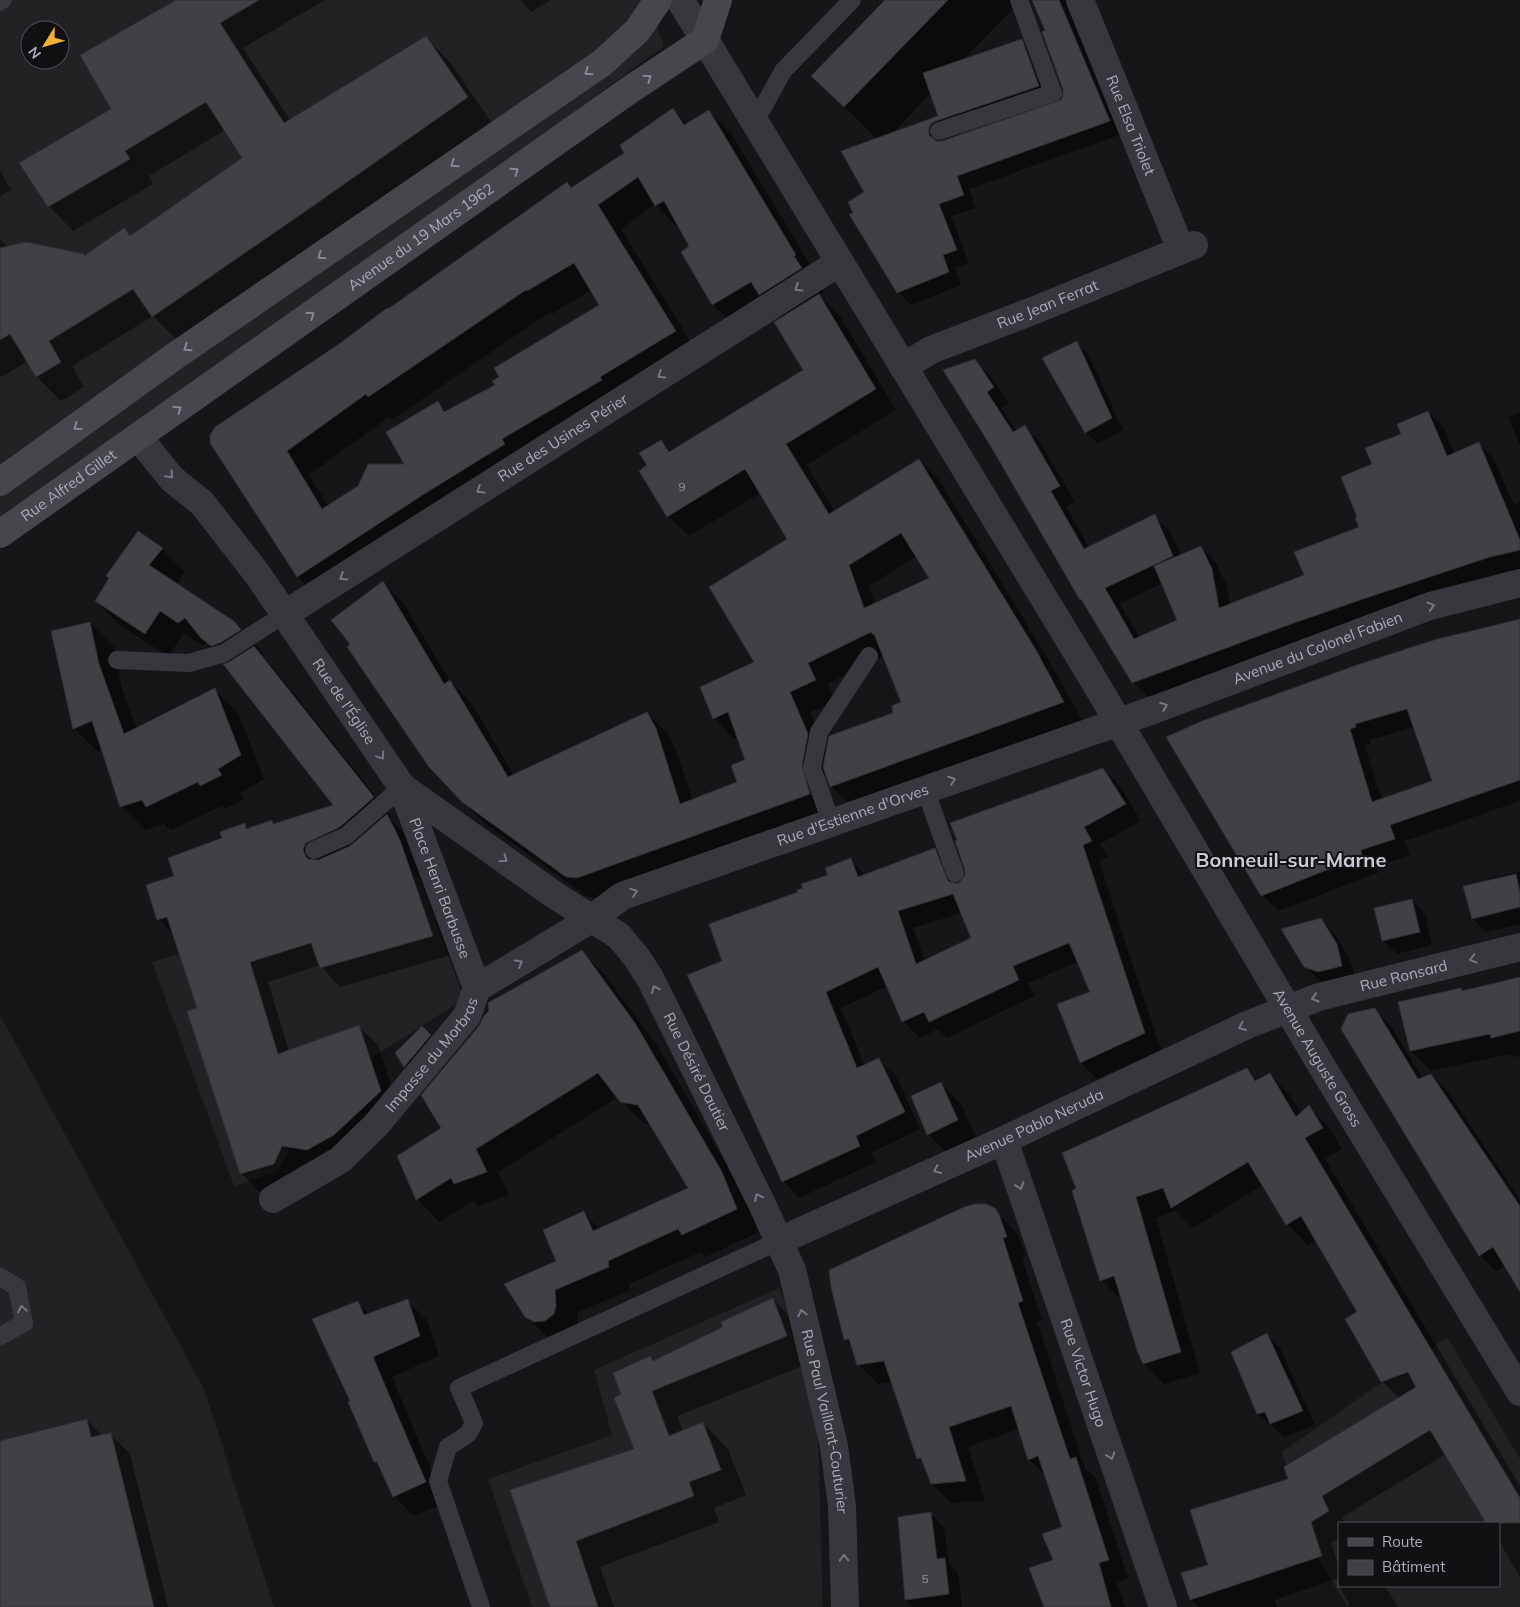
<svg xmlns="http://www.w3.org/2000/svg" width="1520" height="1607" font-family="Mulish,sans-serif">
  <rect width="100%" height="100%" fill="#161618"/>
  <g fill="#222225" fill-rule="evenodd">
    <path d="M0,0H648L664,46L0,536ZM30,30H60V60H30Z"/>
    <polygon points="419,876 464,999 318,1092 278,1171 234,1186 152,962"/>
    <polygon points="0,1015 204,1389 274,1607 0,1607"/>
    <polygon points="779,1288 797,1328 818,1440 823,1607 532,1607 488,1479 612,1435 594,1370"/>
    <path d="M1447,1337L1520,1459V1607H1348L1311,1547L1282,1452ZM1339,1523H1499V1586H1339Z"/>
  </g>
  <g fill="#0007" fill-rule="evenodd">
    <polygon points="178,0 325,0 243,48 290,120 426,38 450,62 491,122 337,230 177,340 153,316 72,366 84,387 61,401 37,377 28,361 1,377 0,376 0,239 8,248 84,255 86,257 124,230 131,237 243,159 225,130 149,176 153,184 73,231 49,206 20,164 113,109"/>
    <polygon points="520,0 551,0 531,12"/>
    <path d="M886,0H1022L963,60L1021,40L1034,53L1051,99L944,136L941,143L1062,101L1065,96L1064,89L1047,31L1034,0H1065L1122,134L969,189L976,208L951,216L969,263L955,268L961,285L911,305L898,292L855,213L866,192L877,139L813,76ZM931,93L939,117L892,134Z"/>
    <path d="M673,110L688,124L709,111L732,135L819,279L816,280L824,292L819,295L840,316L896,410L806,465L835,512L919,460L940,481L1056,673L1084,723L852,807L831,786L825,770L822,788L830,814L598,898L588,897L484,823L463,802L383,583L404,604L450,681L471,702L514,776L647,713L668,734L676,750L693,801L739,783L747,761L738,737L734,739L714,718L756,662L789,540L761,493L689,536L668,516L648,466L661,441L672,452L805,371L783,318L772,307L737,328L713,305L683,252L691,247L681,228L679,229L655,204L621,229L699,355L321,600L298,577L211,442L339,345L567,183L572,188L626,154ZM591,290L601,306L497,386L447,412L438,403L406,465L329,507L309,475L389,417L392,420L550,312L552,314ZM917,556L930,579L875,604L869,586ZM884,656L903,703L894,714L827,753L810,712L836,701L828,684Z"/>
    <polygon points="0,171 11,190 0,196"/>
    <polygon points="1076,343 1088,354 1123,430 1098,444 1086,432 1044,359"/>
    <path d="M974,360L990,376L1009,403L1001,408L1016,431L1024,427L1040,442L1075,502L1066,507L1089,548L1154,516L1170,532L1181,556L1201,547L1216,563L1227,586L1230,605L1306,576L1361,528L1373,464L1402,434L1428,412L1444,428L1455,454L1479,444L1494,459L1514,505L1520,502V569L1506,572L1307,639L1149,698L1133,682L1085,603L1081,599L1027,506ZM1163,583L1179,621L1140,638L1120,604Z"/>
    <polygon points="1520,413 1520,446 1508,417"/>
    <polygon points="162,549 185,572 176,585 234,623 258,647 263,654 261,655 273,667 392,817 390,819 406,835 451,955 340,987 320,965 268,982 289,1051 358,1026 378,1045 399,1110 327,1168 301,1164 293,1183 261,1193 242,1174 188,1012 198,1008 174,935 159,919 175,876 223,838 244,825 249,829 271,821 275,825 335,805 229,664 207,643 202,645 183,633 169,657 120,625 96,601"/>
    <path d="M1520,620V801L1405,841L1410,855L1376,867L1378,873L1278,911L1262,895L1168,738ZM1415,727L1433,782L1382,800L1365,746L1371,743L1370,740Z"/>
    <polygon points="90,623 114,647 122,689 137,729 214,689 238,713 264,779 241,793 244,799 225,809 222,806 171,830 164,824 145,830 121,806 103,750 98,752 74,728"/>
    <path d="M1103,769L1120,786L1141,821L1100,844L1108,857L1099,861L1161,1050L1097,1079L1081,1063L1059,1005L1092,993L1078,962L1028,983L1035,996L947,1038L938,1029L920,1038L903,1021L888,986L841,1008L865,1066L879,1060L896,1076L920,1129L871,1153L876,1162L799,1198L783,1181L724,962L800,892L830,875L850,860L866,875L935,850L951,866L959,885ZM962,913L973,938L925,961L913,928Z"/>
    <polygon points="1520,871 1520,924 1486,932 1473,919 1464,885"/>
    <polygon points="1412,900 1425,914 1432,945 1397,954 1383,941"/>
    <polygon points="1321,919 1334,933 1350,959 1355,979 1332,985 1319,980 1305,966"/>
    <polygon points="582,952 605,975 658,1047 744,1195 759,1232 706,1257 701,1252 629,1284 631,1290 577,1312 578,1329 549,1339 526,1316 558,1262 584,1213 600,1230 690,1189 652,1125 644,1124 618,1097 498,1172 509,1195 478,1206 473,1201 439,1222 417,1199 442,1128"/>
    <polygon points="1520,978 1520,1056 1512,1057 1509,1054 1431,1071 1411,1051 1461,989 1464,992"/>
    <polygon points="1374,1009 1391,1026 1423,1079 1431,1075 1448,1092 1520,1200 1520,1294 1518,1290 1520,1289 1506,1266 1496,1271 1480,1255"/>
    <polygon points="422,1028 436,1042 411,1072 405,1066 397,1053"/>
    <polygon points="1247,1069 1258,1081 1269,1074 1290,1095 1301,1113 1308,1107 1329,1127 1342,1149 1325,1159 1520,1486 1520,1577 1499,1541 1499,1523 1488,1523 1446,1454 1342,1517 1345,1523 1339,1523 1339,1538 1331,1543 1339,1567 1339,1578 1275,1600 1277,1607 1199,1607 1191,1600 1209,1565 1289,1479 1399,1398 1382,1381 1359,1312 1316,1240 1308,1245 1287,1224 1263,1185 1193,1228 1176,1211 1156,1218 1200,1373 1164,1384 1144,1363 1123,1301 1101,1280 1073,1191"/>
    <polygon points="941,1084 961,1104 978,1141 948,1154 928,1134"/>
    <polygon points="994,1209 1018,1235 1026,1256 1022,1258 1042,1321 1037,1322 1085,1468 1096,1478 1128,1579 1117,1583 1125,1607 1064,1607 1055,1561 1064,1528 1046,1477 1029,1459 1019,1429 968,1447 985,1501 951,1503 932,1484 925,1465 918,1458 892,1382 878,1384 858,1364 853,1347 846,1340"/>
    <polygon points="773,1299 798,1325 812,1362 677,1416 683,1431 703,1423 728,1449 746,1495 714,1508 719,1522 600,1567 614,1607 551,1607 512,1491 636,1450 623,1395 650,1358 654,1362 725,1328"/>
    <polygon points="407,1301 428,1321 439,1356 392,1377 445,1503 414,1516 394,1496 381,1467 375,1461 351,1401 357,1302 369,1314"/>
    <polygon points="1266,1335 1280,1348 1315,1425 1284,1437 1258,1414 1233,1352"/>
    <polygon points="87,1420 102,1436 110,1434 130,1454 168,1607 0,1607 0,1442"/>
    <polygon points="931,1514 944,1527 949,1563 958,1573 962,1607 914,1607 906,1600"/>
    <polygon points="1339,1586 1385,1586 1398,1607 1347,1607 1350,1605"/>
  </g>
  <g fill="#404145" stroke="#303034" fill-rule="evenodd">
    <polygon points="176,0 259,0 220,23 284,123 426,36 468,97 313,206 152,317 133,289 49,341 61,362 36,377 10,334 0,340 0,248 26,242 84,254 84,256 124,228 130,236 242,158 206,102 125,151 130,159 48,207 19,163 111,109 80,55"/>
    <polygon points="885,0 948,0 844,107 811,76"/>
    <polygon points="1032,0 1059,0 1110,121 957,176 964,195 939,204 957,250 943,255 949,272 897,293 849,214 853,213 848,202 864,192 841,151 938,116 923,73 1022,39 1039,86 936,121 931,124 929,128 929,135 936,141 942,141 1061,100 1063,95 1063,89 1042,32 1045,30"/>
    <path d="M673,108L684,125L709,110L796,255L794,256L802,268L759,295L751,282L712,305L681,252L689,246L664,201L655,206L638,177L598,205L676,331L600,377L602,380L502,439L505,444L421,496L297,577L210,443V435L215,427L339,344L387,308L388,309L567,182L571,188L624,153L620,145ZM574,263L599,305L494,368L499,377L492,381L495,385L444,412L438,401L386,432L404,464H368L358,486L322,509L287,451L366,394L368,397L526,290L527,291Z"/>
    <path d="M819,294L876,389L786,444L829,514L919,459L1036,650L1064,702L830,787L823,767L829,736L893,713L892,706L901,702L874,634L873,635L871,632L808,663L816,680L790,692L808,734L802,766L810,794L577,878L566,877L462,802L429,767L347,647L350,644L331,620L383,581L444,684L450,680L508,777L647,712L656,728L680,804L737,782L731,765L745,760L728,712L713,719L700,687L754,662L709,587L787,539L745,469L667,517L639,471L647,465L639,453L661,440L669,452L803,370L774,322ZM901,533L929,578L864,608L849,565Z"/>
    <polygon points="1077,341 1112,418 1085,433 1042,358"/>
    <polygon points="975,359 994,387 987,392 1013,432 1025,425 1060,486 1051,491 1084,549 1155,514 1173,556 1105,588 1134,639 1177,620 1154,566 1201,546 1212,569 1219,608 1304,575 1294,552 1359,527 1355,518 1357,517 1341,477 1372,464 1365,448 1401,434 1397,424 1428,411 1447,456 1479,442 1520,540 1520,550 1490,557 1366,598 1291,624 1132,683 1081,599 1080,600 990,445 943,370"/>
    <polygon points="138,531 163,548 149,565 235,622 241,630 220,643 211,646 201,638 185,618 178,623 160,611 145,634 95,601 109,578 106,576"/>
    <path d="M1520,619V780L1390,825L1395,839L1361,850L1362,856L1261,896L1166,737L1202,721L1357,665L1434,640ZM1407,709L1432,781L1372,802L1350,729L1356,727L1355,724Z"/>
    <polygon points="90,622 99,664 124,734 215,688 241,755 218,769 222,775 200,786 198,782 146,807 142,800 120,807 92,721 73,729 51,631"/>
    <polygon points="254,646 374,797 340,827 306,843 303,849 305,855 308,859 318,860 350,846 387,814 400,840 433,936 320,968 311,943 250,962 278,1054 359,1025 381,1091 334,1135 307,1150 282,1146 274,1164 240,1174 187,1011 197,1008 167,917 157,920 146,885 174,876 168,858 222,838 220,832 245,823 246,829 272,820 273,824 333,805 223,664 229,662"/>
    <path d="M1103,768L1126,804L1084,827L1092,841L1083,845L1145,1033L1080,1063L1057,1004L1090,992L1069,943L1013,966L1019,980L929,1022L924,1012L902,1022L878,967L826,992L857,1068L879,1058L905,1112L856,1136L860,1146L782,1182L710,1023L687,975L722,961L709,924L798,892L797,890L803,888L801,884L828,875L825,868L851,858L858,877L935,848L948,881L954,883H959L965,875V870L955,841L957,840L950,823ZM953,894L971,938L916,964L898,911Z"/>
    <polygon points="1516,874 1520,892 1520,907 1472,919 1463,886"/>
    <polygon points="1412,899 1420,932 1382,941 1374,908"/>
    <polygon points="1321,918 1337,944 1342,966 1318,972 1304,967 1281,929"/>
    <polygon points="582,950 635,1023 722,1172 737,1209 682,1235 678,1229 608,1261 609,1267 555,1290 556,1306 554,1314 545,1321 534,1322 525,1317 504,1284 556,1261 543,1230 584,1211 593,1231 688,1188 638,1105 620,1102 598,1073 476,1149 487,1172 454,1184 451,1178 416,1200 397,1156 441,1128 421,1095 479,1026 484,1016 489,1011 488,1003"/>
    <polygon points="1520,977 1520,1031 1491,1038 1490,1034 1410,1051 1398,1002 1461,988 1462,991"/>
    <polygon points="1375,1008 1418,1079 1431,1074 1520,1206 1520,1292 1493,1247 1479,1256 1341,1029 1348,1014"/>
    <polygon points="422,1026 431,1035 404,1067 395,1053"/>
    <polygon points="1247,1068 1255,1081 1270,1073 1296,1117 1309,1105 1323,1128 1305,1138 1520,1498 1520,1523 1486,1523 1430,1430 1322,1496 1329,1511 1311,1522 1322,1556 1190,1600 1181,1573 1208,1565 1190,1510 1288,1479 1284,1467 1416,1387 1408,1372 1381,1382 1345,1319 1357,1312 1301,1216 1286,1225 1248,1162 1171,1208 1163,1188 1136,1197 1181,1352 1143,1364 1137,1350 1114,1276 1100,1281 1072,1191 1076,1188 1062,1153"/>
    <polygon points="941,1082 958,1120 927,1135 911,1096"/>
    <polygon points="975,1204 986,1204 995,1208 999,1214 1007,1237 1003,1238 1023,1301 1018,1303 1070,1459 1076,1457 1109,1560 1099,1563 1111,1607 1044,1607 1029,1568 1053,1560 1042,1534 1062,1527 1038,1456 1028,1460 1011,1406 949,1427 966,1481 931,1484 921,1458 917,1459 884,1361 857,1365 849,1339 844,1340 831,1287 829,1270 964,1207"/>
    <polygon points="773,1298 787,1336 652,1391 669,1436 703,1422 721,1470 689,1482 694,1496 576,1541 598,1607 550,1607 510,1490 634,1449 614,1398 621,1394 613,1373 650,1356 653,1361 723,1327 721,1322"/>
    <polygon points="408,1299 420,1336 373,1357 426,1482 393,1497 377,1462 374,1462 348,1402 350,1401 312,1319 358,1301 364,1315"/>
    <polygon points="1267,1333 1303,1411 1270,1424 1265,1412 1257,1414 1231,1352"/>
    <polygon points="87,1419 91,1437 111,1433 154,1607 0,1607 0,1441"/>
    <polygon points="931,1512 937,1559 945,1558 949,1594 905,1600 898,1517"/>
  </g>
  <g fill="none" stroke-linecap="round" stroke-linejoin="round">
    <g stroke="#37383d" stroke-width="18">
      <polyline points="0,2 3,0"/>
      <polyline points="755,122 783,71 852,0"/>
      <polyline points="939,131 1053,93 1019,0"/>
      <polyline points="117,660 189,663 224,653 285,614"/>
      <polyline points="925,789 955,873"/>
      <polyline points="831,822 812,768 819,732 869,656"/>
      <polyline points="314,850 346,836 402,787"/>
      <polyline points="0,1277 17,1287 24,1323 0,1336"/>
      <polyline points="481,1607 438,1481 448,1447 468,1434 474,1423 459,1388 779,1241"/>
    </g>
    <g stroke="#37383d" stroke-width="28">
      <polyline points="680,0 705,40"/>
      <path id="s1" d="M1080,0L1181,250"/>
      <path id="s2" d="M903,367L931,350L1040,308L1194,245"/>
      <path id="s3" d="M139,438L172,479L202,503L258,575L402,787L553,894L619,936L637,958L650,978L761,1202L792,1270L834,1446L842,1506L845,1607"/>
      <path id="s4" d="M285,614L840,262"/>
      <path id="s5" d="M402,787L477,988"/>
      <path id="s6" d="M1004,1140L1163,1607"/>
      <path id="s7" d="M273,1199L340,1160L376,1125L467,1016L477,988L593,918L622,896L1156,709L1430,606L1520,583"/>
      <path id="s8" d="M779,1241L1004,1140L1247,1025L1319,997L1520,947"/>
    </g>
    <path stroke="#37383d" stroke-width="28" id="s9" d="M705,40L1090,674L1321,1065L1520,1392"/>
    <g stroke="#45474d" stroke-width="28">
      <polyline points="0,482 175,356 602,63 638,30 658,0"/>
      <path id="s10" d="M0,534L631,89L705,40L718,0"/>
    </g>
  </g>
  <defs><path id="oneway-chevron" d="M-2-3.5L2.5 0L-2 3.5" fill="none" stroke-width="1.6" stroke-linecap="round" stroke-linejoin="round" transform="scale(1.25)"/></defs>
  <g stroke="#858993">
    <use href="#oneway-chevron" transform="translate(588 72) rotate(145)"/>
    <use href="#oneway-chevron" transform="translate(648 78) rotate(-34)"/>
    <use href="#oneway-chevron" transform="translate(454 164) rotate(145)"/>
    <use href="#oneway-chevron" transform="translate(515 171) rotate(-35)"/>
    <use href="#oneway-chevron" transform="translate(321 256) rotate(145)"/>
    <use href="#oneway-chevron" transform="translate(311 315) rotate(-35)"/>
    <use href="#oneway-chevron" transform="translate(187 348) rotate(146)"/>
    <use href="#oneway-chevron" transform="translate(178 409) rotate(-36)"/>
    <use href="#oneway-chevron" transform="translate(77 427) rotate(144)"/>
  </g>
  <g stroke="#757881">
    <use href="#oneway-chevron" transform="translate(798 288) rotate(148)"/>
    <use href="#oneway-chevron" transform="translate(661 375) rotate(148)"/>
    <use href="#oneway-chevron" transform="translate(170 475) rotate(47)"/>
    <use href="#oneway-chevron" transform="translate(480 490) rotate(148)"/>
    <use href="#oneway-chevron" transform="translate(343 577) rotate(148)"/>
    <use href="#oneway-chevron" transform="translate(1431 606) rotate(-17)"/>
    <use href="#oneway-chevron" transform="translate(1164 706) rotate(-21)"/>
    <use href="#oneway-chevron" transform="translate(381 756) rotate(56)"/>
    <use href="#oneway-chevron" transform="translate(952 780) rotate(-19)"/>
    <use href="#oneway-chevron" transform="translate(504 859) rotate(35)"/>
    <use href="#oneway-chevron" transform="translate(634 892) rotate(-19)"/>
    <use href="#oneway-chevron" transform="translate(1473 959) rotate(166)"/>
    <use href="#oneway-chevron" transform="translate(519 963) rotate(-31)"/>
    <use href="#oneway-chevron" transform="translate(655 989) rotate(-116)"/>
    <use href="#oneway-chevron" transform="translate(1315 998) rotate(164)"/>
    <use href="#oneway-chevron" transform="translate(1242 1027) rotate(155)"/>
    <use href="#oneway-chevron" transform="translate(937 1170) rotate(156)"/>
    <use href="#oneway-chevron" transform="translate(1020 1186) rotate(71)"/>
    <use href="#oneway-chevron" transform="translate(758 1197) rotate(-116)"/>
    <use href="#oneway-chevron" transform="translate(22 1309) rotate(-101)"/>
    <use href="#oneway-chevron" transform="translate(802 1313) rotate(-103)"/>
    <use href="#oneway-chevron" transform="translate(1111 1456) rotate(71)"/>
    <use href="#oneway-chevron" transform="translate(844 1558) rotate(-92)"/>
  </g>
  <g text-anchor="middle" stroke-width="4" stroke-linejoin="round" paint-order="stroke">
    <g font-size="12" fill="#8e929b">
      <text x="682" y="491">9</text>
      <text x="925" y="1583">5</text>
    </g>
    <g font-size="15" fill="#a8adb8" stroke="#111113">
      <text dy="5" stroke="none"><textPath href="#s1" startOffset="135">Rue Elsa Triolet</textPath></text>
      <text dy="5" stroke="none"><textPath href="#s10" startOffset="515">Avenue du 19 Mars 1962</textPath></text>
      <text dy="5" stroke="none"><textPath href="#s2" startOffset="158">Rue Jean Ferrat</textPath></text>
      <text dy="5" stroke="none"><textPath href="#s4" startOffset="329">Rue des Usines Périer</textPath></text>
      <text dy="5" stroke="none"><textPath href="#s10" startOffset="84">Rue Alfred Gillet</textPath></text>
      <text dy="5" stroke="none"><textPath href="#s7" startOffset="1210">Avenue du Colonel Fabien</textPath></text>
      <text dy="5" stroke="none"><textPath href="#s3" startOffset="335">Rue de l'Église</textPath></text>
      <text dy="5" stroke="none"><textPath href="#s7" startOffset="716">Rue d'Estienne d'Orves</textPath></text>
      <text dy="5" stroke="none"><textPath href="#s5" startOffset="108">Place Henri Barbusse</textPath></text>
      <text dy="5" stroke="none"><textPath href="#s8" startOffset="680">Rue Ronsard</textPath></text>
      <text dy="5" stroke="none"><textPath href="#s7" startOffset="218">Impasse du Morbras</textPath></text>
      <text dy="5" stroke="none"><textPath href="#s9" startOffset="1188">Avenue Auguste Gross</textPath></text>
      <text dy="5" stroke="none"><textPath href="#s3" startOffset="859">Rue Désiré Dautier</textPath></text>
      <text dy="5" stroke="none"><textPath href="#s8" startOffset="280">Avenue Pablo Neruda</textPath></text>
      <text dy="5" stroke="none"><textPath href="#s6" startOffset="246">Rue Victor Hugo</textPath></text>
      <text dy="5" stroke="none"><textPath href="#s3" startOffset="1234">Rue Paul Vaillant-Couturier</textPath></text>
    </g>
    <g font-size="20" font-weight="bold" fill="#c9ccd4" stroke="#111113">
      <text x="1291" y="867">Bonneuil-sur-Marne</text>
    </g>
  </g>
  <rect x="1338" y="1522" width="162" height="65" fill="#111113" stroke="#4d4f55"/>
  <rect x="1348" y="1538" width="25" height="8" fill="#45474d" stroke="#4d4f55"/>
  <text x="1382" y="1547" font-size="15" fill="#a8adb8">Route</text>
  <rect x="1348" y="1560" width="25" height="15" fill="#404145" stroke="#4d4f55"/>
  <text x="1382" y="1572" font-size="15" fill="#a8adb8">Bâtiment</text>
  <g transform="translate(45 45) rotate(233)"><circle r="24" fill="#111113" stroke="#4d4f55"/>
  <path d="M0-4L9 19L0 12L-9 19Z" fill="#f2b134"/>
  <text y="-8" font-size="14" font-weight="bold" text-anchor="middle" fill="#a8adb8">N</text>
  </g>
</svg>
